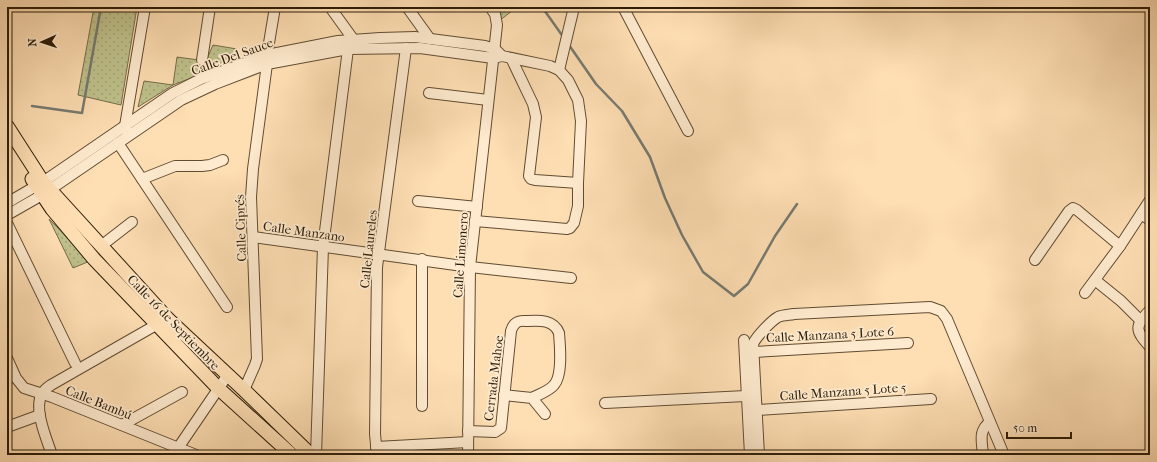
<svg xmlns="http://www.w3.org/2000/svg" width="1157" height="462" font-family="'IM FELL French Canon',serif">
  <defs>
    <pattern id="green-dots" width="8" height="8" patternUnits="userSpaceOnUse"><rect width="8" height="8" fill="#bfc18c"/><path d="M2 2h.1M6 6h.1" fill="none" stroke="#a4a577" stroke-width="1.8" stroke-linecap="round"/></pattern>
  </defs>
  <rect width="100%" height="100%" fill="#fedeb3"/>
  <filter id="stains"><feTurbulence type="fractalNoise" baseFrequency=".005" numOctaves="4"/><feColorMatrix values="0 0 0 0 .2 0 0 0 0 .09 0 0 0 0 .02 0 0 0 .5 -.17"/></filter>
  <radialGradient id="worn" r=".72"><stop offset=".6" stop-color="#630" stop-opacity="0"/><stop offset="1" stop-color="#630" stop-opacity=".3"/></radialGradient>
  <g fill="url(#green-dots)" stroke="#766e4a">
    <polygon points="94,7 137,7 121,105 78,95"/>
    <polygon points="490,7 517,7 499,21"/>
    <polygon points="213,45 237,49 234,61 173,85 138,107 144,81 173,85 177,57 206,61"/>
    <polygon points="49,219 90,261 73,268"/>
  </g>
  <g fill="none" stroke-linecap="round" stroke-linejoin="round">
    <g stroke="#767a71" stroke-width="2.5">
      <polyline points="542,7 564,38"/>
      <polyline points="569,45 596,84 622,111 650,157 665,198 682,235 703,272 734,296 748,284 775,236 797,204"/>
      <polyline points="32,106 82,113 101,7"/>
    </g>
    <defs>
      <g id="minor">
        <polyline points="330,7 353,39"/>
        <polyline points="407,7 430,39"/>
        <polyline points="623,7 688,131"/>
        <polyline points="267,55 275,7"/>
        <polyline points="511,58 533,104 536,117 529,176 531,179 535,180 578,183"/>
        <polyline points="202,60 210,7"/>
        <polyline points="559,70 574,7"/>
        <polyline points="429,93 488,100"/>
        <polyline points="126,130 125,126 145,7"/>
        <polyline points="118,143 227,307"/>
        <polyline points="142,179 175,166 202,166 210,165 223,160"/>
        <polyline points="418,201 477,207"/>
        <polyline points="7,203 43,182 173,93 201,79 267,55 338,41 380,38 415,37 485,46 495,49 502,56 550,66 559,70 568,80 578,100 581,121 578,183 578,206 574,223 570,228 567,229 475,221"/>
        <polyline points="1141,214 1150,220"/>
        <polyline points="7,215 42,195 181,100 215,84 267,64 348,49 420,48 493,58 502,56"/>
        <polyline points="7,223 75,363"/>
        <polyline points="253,237 470,267 571,278"/>
        <polyline points="101,246 132,222"/>
        <polyline points="422,259 422,406"/>
        <polyline points="1035,260 1069,211 1073,208 1077,210 1120,246"/>
        <polyline points="1095,280 1121,301 1140,320"/>
        <polyline points="1085,293 1120,246 1150,200"/>
        <path d="M1150,310C1134,327 1135,330 1150,347"/>
        <polyline points="744,340 750,455"/>
        <polyline points="754,352 908,343"/>
        <polyline points="7,358 16,378 24,388 52,397 196,455"/>
        <polyline points="244,390 255,365 257,359 251,197 253,169 267,64"/>
        <polyline points="504,395 532,398 545,414"/>
        <polyline points="605,403 746,396"/>
        <polyline points="757,410 931,399"/>
        <polyline points="122,425 182,392"/>
        <polyline points="7,427 40,415"/>
        <path d="M468,431L495,432L501,428L511,331C512,327 513,325 516,323C519,320 524,321 528,321C540,320 554,320 559,333C560,346 563,375 554,385C549,391 540,394 532,398"/>
        <polyline points="376,447 468,442"/>
        <polyline points="178,448 227,376"/>
        <path d="M52,455C47,440 33,408 42,394C44,390 48,387 51,385L156,325"/>
        <polyline points="316,455 323,247 348,49"/>
        <polyline points="377,455 375,434 377,267 406,48"/>
        <polyline points="468,455 470,267 497,25 495,14 490,7"/>
        <path d="M759,455L753,344C756,337 771,321 778,317C783,315 789,315 794,314L930,307L941,311L947,319L1004,455"/>
        <path d="M983,455C982,441 978,431 990,422"/>
      </g>
      <g id="major">
        <polyline points="7,126 43,182 168,319 244,390 311,455"/>
        <polyline points="32,179 52,209 94,259 218,388 292,455"/>
      </g>
    </defs>
    <use href="#minor" stroke="#614c32" stroke-width="12"/>
    <use href="#major" stroke="#2d1c07" stroke-width="15"/>
    <use href="#minor" stroke="#feeace" stroke-width="10"/>
    <use href="#major" stroke="#fedeb3" stroke-width="13"/>
  </g>
  <g text-anchor="middle" stroke-width="3.5" stroke-linejoin="round" paint-order="stroke">
    <g font-size="13" fill="#2d1c07" stroke="#feeace">
      <text transform="translate(232 56) rotate(-20)" y="5">Calle Del Sauce</text>
      <text transform="translate(240 228) rotate(-92)" y="5">Calle Ciprés</text>
      <text transform="translate(304 231) rotate(8)" y="5">Calle Manzano</text>
      <text transform="translate(368 249) rotate(-84)" y="5">Calle Laureles</text>
      <text transform="translate(460 255) rotate(-86)" y="5">Calle Limonero</text>
      <text transform="translate(174 322) rotate(46)" y="5">Calle 16 de Septiembre</text>
      <text transform="translate(830 334) rotate(-3)" y="5">Calle Manzana 5 Lote 6</text>
      <text transform="translate(493 378) rotate(-83)" y="5">Cerrada Mahoe</text>
      <text transform="translate(843 391) rotate(-4)" y="5">Calle Manzana 5 Lote 5</text>
      <text transform="translate(99 402) rotate(22)" y="5">Calle Bambú</text>
    </g>
  </g>
  <rect width="1157" height="462" fill="none" stroke="#fedeb3" stroke-width="24"/>
  <rect x="8" y="8" width="1141" height="446" fill="none" stroke="#2d1c07" stroke-width="2"/>
  <rect x="12" y="12" width="1133" height="438" fill="none" stroke="#2d1c07"/>
  <g transform="translate(42 42) rotate(267)" stroke="#feeace" stroke-width="3" paint-order="stroke">
  <path d="M0-3L7 15L0 10L-7 15Z" fill="#2d1c07"/>
  <text y="-6" font-size="11" font-weight="bold" text-anchor="middle" fill="#2d1c07">N</text>
  </g>
  <path d="M1007 432v6h64v-6" fill="none" stroke="#2d1c07" stroke-width="2"/>
  <text x="1013" y="432" font-size="12" fill="#2d1c07" stroke="#feeace" stroke-width="3" paint-order="stroke">50 m</text>
  <rect width="100%" height="100%" filter="url(#stains)"/>
  <rect width="100%" height="100%" fill="url(#worn)"/>
</svg>
